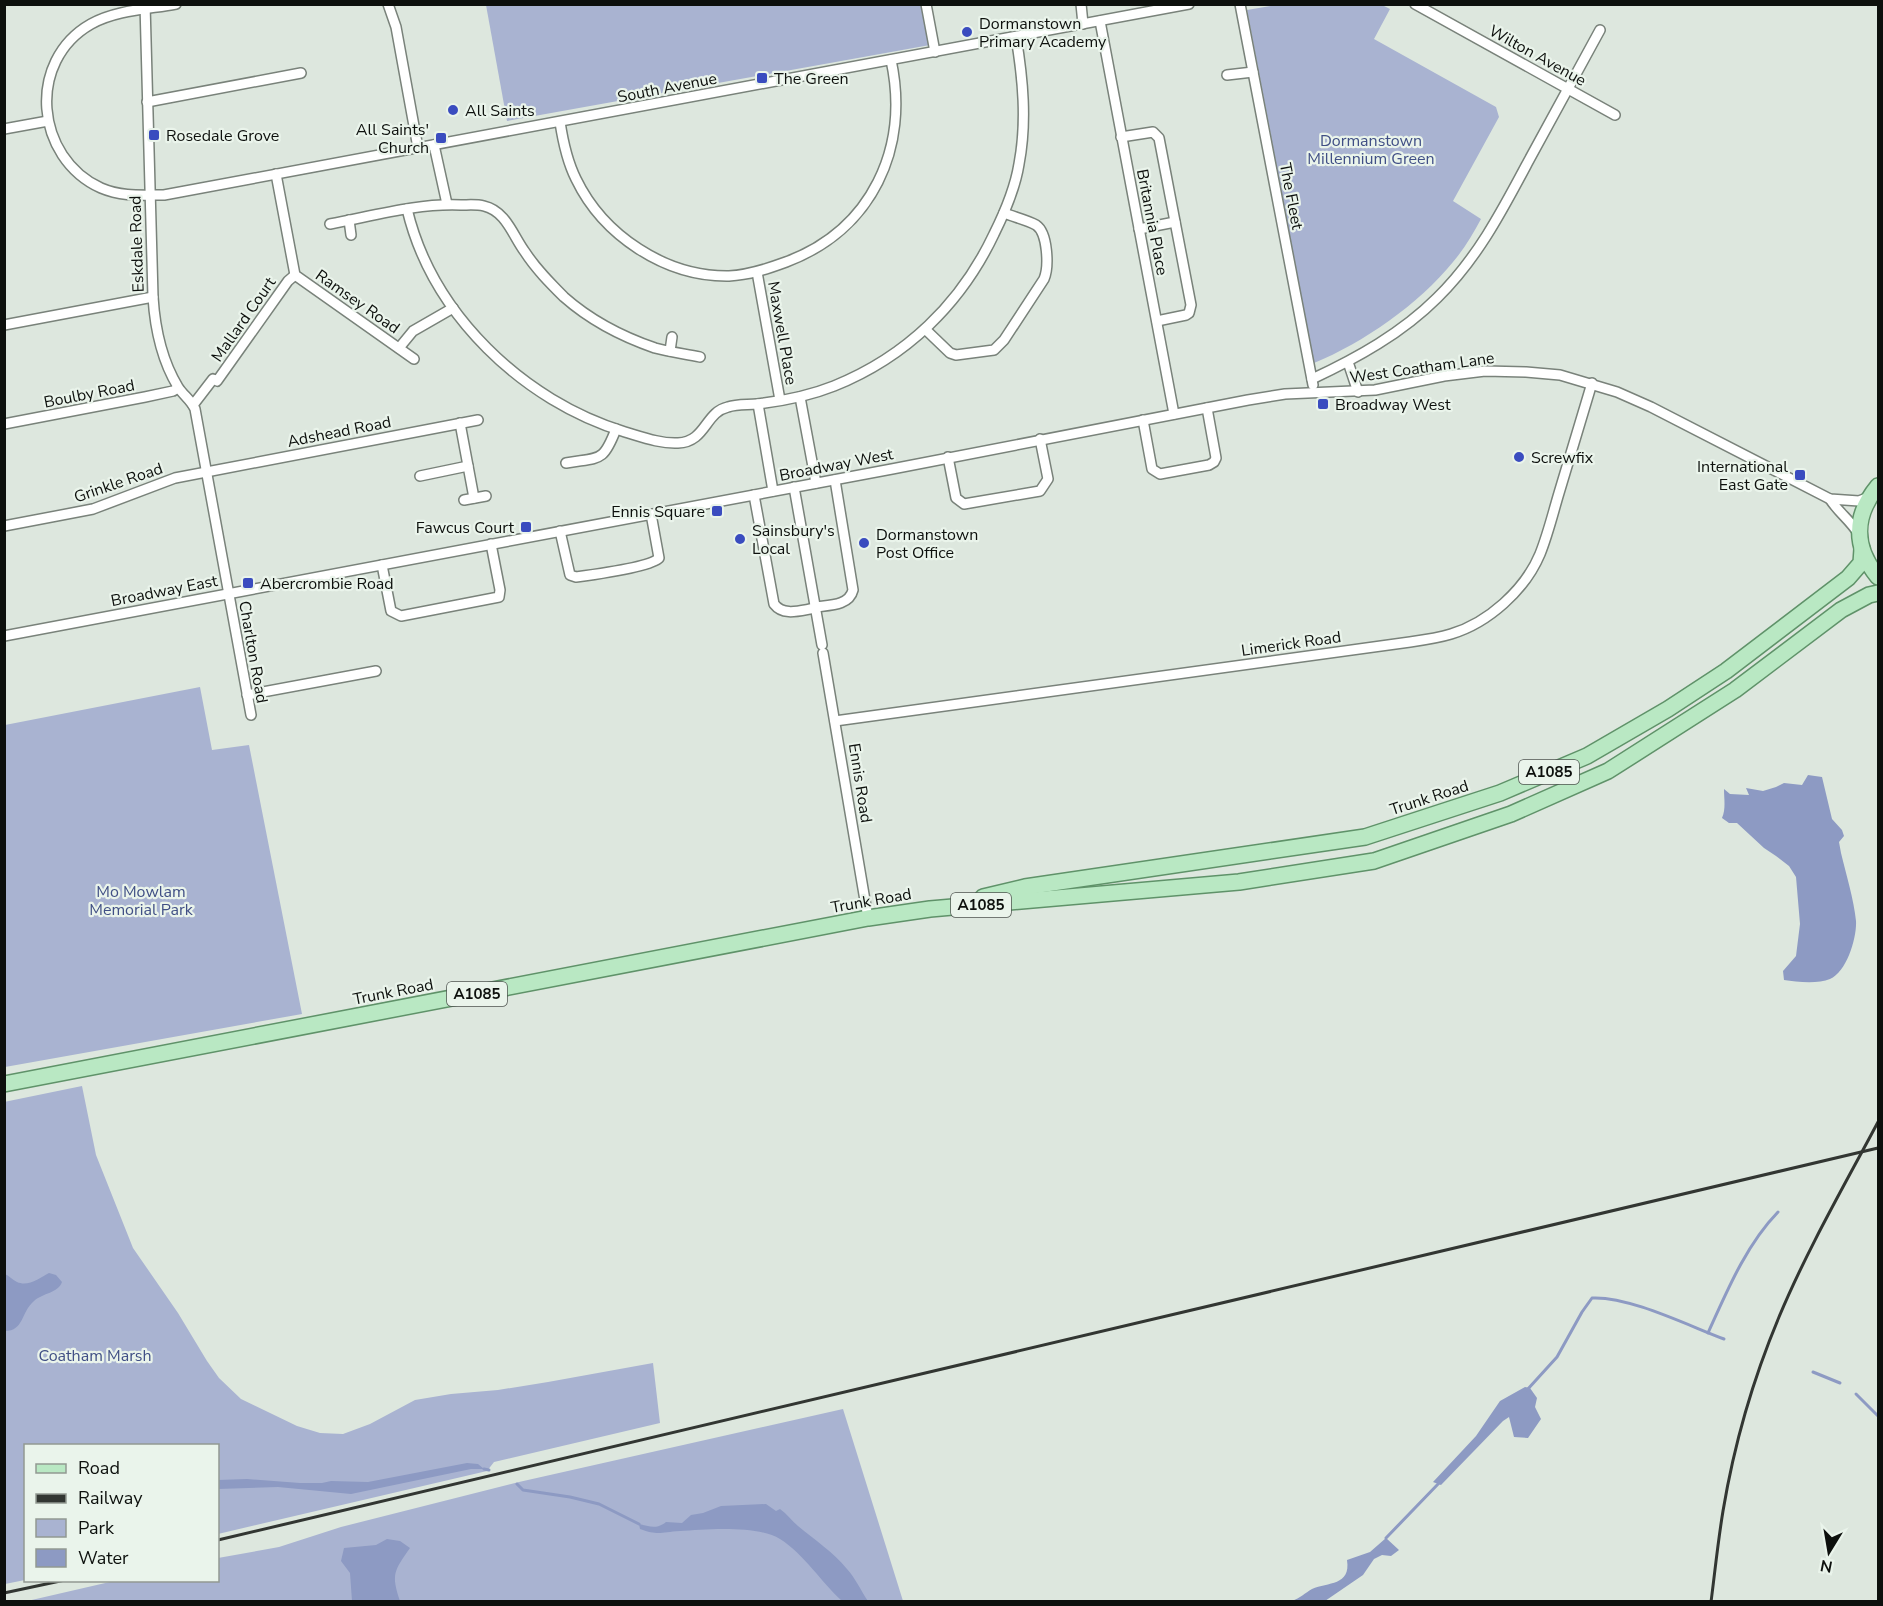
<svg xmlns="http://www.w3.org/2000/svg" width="1883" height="1606" font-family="'Nunito Sans',sans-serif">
  <rect width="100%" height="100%" fill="#dde7de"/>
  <g fill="#a9b3d1">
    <polygon points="486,5 922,5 930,45 507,121"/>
    <path d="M1276,5H1382L1390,9L1374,39L1496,107L1499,117L1453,201L1481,219C1473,234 1464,249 1453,262C1419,304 1363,343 1314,363L1247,10Z"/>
    <polygon points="200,687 212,750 249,745 302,1014 5,1067 5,725"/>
    <polygon points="82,1086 96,1155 133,1248 178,1313 207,1361 219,1378 241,1399 297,1426 320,1433 343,1434 370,1424 415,1400 451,1394 498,1390 548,1382 653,1363 660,1423 494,1462 487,1471 218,1534 218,1446 26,1446 25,1580 5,1584 4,1102"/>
    <polygon points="843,1409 903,1601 23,1602 114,1581 218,1580 218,1558 279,1547 341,1527 519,1482"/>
  </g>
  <g fill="#8d9ac3">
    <path d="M1808,775L1822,777L1832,819L1842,830L1844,836L1839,842L1841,853C1846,874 1854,900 1856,921C1857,937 1847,972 1830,979C1818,984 1797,982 1784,980L1783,971L1796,956L1800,924L1796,877L1789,866L1776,856L1764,848L1737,823H1729L1722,818C1726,808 1724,800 1724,789L1730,794L1749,795L1746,788L1763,791L1776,787L1784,783L1802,785Z"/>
    <path d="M49,1273L56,1275L62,1282C58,1293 43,1293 34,1301C21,1312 24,1331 5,1331V1274C9,1276 13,1280 17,1282C28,1287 40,1278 49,1273Z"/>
    <polygon points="1525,1387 1530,1388 1537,1398 1535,1407 1541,1419 1528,1438 1514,1437 1509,1417 1503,1421 1441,1485 1433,1482 1476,1436 1500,1401"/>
    <polygon points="467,1463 478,1464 484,1469 471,1469 351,1494 278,1487 218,1489 218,1480 247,1479 300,1483 322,1483 331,1481 368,1482"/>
    <path d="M766,1504L776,1511L780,1509C787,1514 792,1521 798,1526C815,1540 833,1552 847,1569C856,1579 861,1591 868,1601H842C821,1582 805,1555 780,1539C757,1525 707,1529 680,1531C661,1532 659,1536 640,1529L639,1524C649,1526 656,1530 666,1522L682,1523L691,1515L703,1513L721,1506Z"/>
    <path d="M1386,1538L1399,1550L1391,1556L1382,1555L1374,1559L1363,1575L1325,1601H1292C1300,1598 1305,1593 1312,1589C1328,1582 1351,1586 1347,1560L1370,1552Z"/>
    <path d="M387,1539L400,1541L410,1548C394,1571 391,1574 400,1601H352L350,1573L341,1561L344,1548L376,1545Z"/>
  </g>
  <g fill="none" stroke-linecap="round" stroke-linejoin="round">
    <g stroke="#8d9ac3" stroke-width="3">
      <path d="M1708,1333C1727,1291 1746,1245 1778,1212"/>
      <polyline points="1813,1372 1840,1383"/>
      <path d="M1527,1390L1557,1357L1582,1312L1592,1298C1629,1296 1689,1326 1724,1339"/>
      <polyline points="1856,1394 1878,1416"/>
      <polyline points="484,1469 489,1470"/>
      <polyline points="517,1484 523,1490 570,1497 599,1504 639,1524"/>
      <polyline points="1386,1538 1440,1482"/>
    </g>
    <defs>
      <g id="street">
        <path d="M145,4L153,297C155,329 161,359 178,387C183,395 191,400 195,409L251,715"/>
        <path d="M176,4C149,9 116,10 91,24C26,61 35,158 101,188C122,197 142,195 164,195L1189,4"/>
        <polyline points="388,4 396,27 418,148"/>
        <polyline points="926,4 935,52"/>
        <polyline points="1081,4 1083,24"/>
        <polyline points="1240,4 1313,385"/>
        <polyline points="1415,4 1615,115"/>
        <polyline points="1100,21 1174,414"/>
        <polyline points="1227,75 1253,72"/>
        <polyline points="147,102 301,73"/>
        <path d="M560,122C563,142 567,161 576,179C603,235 665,277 729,276C749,275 767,269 786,262C872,230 910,148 891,60"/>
        <polyline points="4,129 48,121"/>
        <polyline points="1121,137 1153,132 1159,138 1191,305 1189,313 1186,315 1157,321"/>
        <polyline points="434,145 447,204"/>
        <polyline points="276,174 295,275 414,359"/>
        <path d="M407,209C432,314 523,401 625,432C642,437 661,444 678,443C706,442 705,412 728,407C737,404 747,405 757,404C783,401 809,396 834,386C906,357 961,304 994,234C1005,212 1015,189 1019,164C1027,122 1023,79 1016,37"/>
        <polyline points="349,220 351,235"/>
        <path d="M330,224C373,216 417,203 461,205C468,205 476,204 484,206C506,211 513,236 525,252C536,269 550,283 564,297C590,320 623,337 655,348C670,352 686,354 700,357"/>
        <polyline points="1139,229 1175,222"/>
        <polyline points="757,272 780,400"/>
        <polyline points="4,325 153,297"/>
        <path d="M925,329L950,353L956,355L994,350L1004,340L1044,279C1049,267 1048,233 1036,225C1027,220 1014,217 1004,213"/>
        <polyline points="399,348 413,331 453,308"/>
        <polyline points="670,351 672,337"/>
        <polyline points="1348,362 1358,392"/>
        <path d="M1312,379C1357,358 1402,333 1437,298C1477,259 1502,211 1528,162C1552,118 1576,74 1600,30"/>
        <polyline points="800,397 816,483"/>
        <polyline points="758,404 773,491"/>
        <polyline points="193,405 213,379 217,381 288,281 295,275"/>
        <polyline points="1143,420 1152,469 1160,474 1209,465 1214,462 1216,458 1207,408"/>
        <polyline points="460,423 474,498"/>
        <polyline points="4,424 145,397 173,391 178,388"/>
        <polyline points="948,457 956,498 964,504 1040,491 1048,479 1040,439"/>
        <path d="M566,463C600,457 603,463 616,429"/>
        <polyline points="420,476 468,466"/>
        <polyline points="794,487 822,645"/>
        <path d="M754,495L774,604C784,617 801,610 816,608"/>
        <path d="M1830,499C1838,512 1850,520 1858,533"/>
        <polyline points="464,500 486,496"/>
        <polyline points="4,526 93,509 175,478 478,420"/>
        <path d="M560,531L570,575L576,577C591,575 651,567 659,558L651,514"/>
        <polyline points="382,565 391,611 401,616 499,597 500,590 491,544"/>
        <path d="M815,607C829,605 849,606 853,590L835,480"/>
        <polyline points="4,636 892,469 1248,400 1285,394 1375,390 1444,376 1485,371 1526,372 1560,375 1617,392 1651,407 1830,499 1859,501 1869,497"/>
        <polyline points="823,653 868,918"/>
        <polyline points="247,695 376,671"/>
        <path d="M835,721L1410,642C1424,640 1438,638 1451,634C1488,623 1525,590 1540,554C1548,534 1553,513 1559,493C1570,456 1581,420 1592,383"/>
      </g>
      <g id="primary">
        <path d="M1878,486C1854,515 1853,547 1878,577"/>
        <polyline points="983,897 1025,887 1365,837 1500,793 1587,756 1668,709 1726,671 1848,578 1861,563 1862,549"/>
        <polyline points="4,1084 868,918 930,909 1239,882 1374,861 1511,814 1608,771 1735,690 1841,610 1869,595 1878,593"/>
      </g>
    </defs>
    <use href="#street" stroke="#79827a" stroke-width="12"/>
    <use href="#primary" stroke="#5f9269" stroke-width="18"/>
    <use href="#street" stroke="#fff" stroke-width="9"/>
    <use href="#primary" stroke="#b9e8c3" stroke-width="15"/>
    <g stroke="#323632" stroke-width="3">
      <polyline points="218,1540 1878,1148"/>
      <polyline points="4,1593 65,1580"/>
      <path d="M1711,1602C1715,1571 1718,1541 1723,1511C1734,1445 1753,1379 1779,1317C1807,1250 1844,1186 1878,1122"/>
    </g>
  </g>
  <g fill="#3a4cbf" stroke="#eaf4eb" stroke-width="2">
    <circle cx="967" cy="32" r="6"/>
    <rect x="756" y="72" width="12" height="12" rx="3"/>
    <circle cx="453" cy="110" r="6"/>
    <rect x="148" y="129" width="12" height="12" rx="3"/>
    <rect x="435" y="132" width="12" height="12" rx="3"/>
    <rect x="1317" y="398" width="12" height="12" rx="3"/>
    <circle cx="1519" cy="457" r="6"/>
    <rect x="1794" y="469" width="12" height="12" rx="3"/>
    <rect x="711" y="505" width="12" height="12" rx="3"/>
    <rect x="520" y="521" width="12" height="12" rx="3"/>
    <circle cx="740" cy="539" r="6"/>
    <circle cx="864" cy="543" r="6"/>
    <rect x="242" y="577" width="12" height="12" rx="3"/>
  </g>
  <g text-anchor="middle" stroke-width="4.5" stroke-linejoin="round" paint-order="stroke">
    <g fill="#eaf4eb" stroke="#4f5450" stroke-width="1.5">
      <rect x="1519" y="760" width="60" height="24" rx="4.5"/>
      <rect x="951" y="893" width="60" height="24" rx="4.5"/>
      <rect x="447" y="982" width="60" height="24" rx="4.5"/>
    </g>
    <g font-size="15" font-weight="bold" fill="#0d100d">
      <text x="1549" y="777">A1085</text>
      <text x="981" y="910">A1085</text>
      <text x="477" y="999">A1085</text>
    </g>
    <g font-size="16" fill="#0d100d" stroke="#eaf4eb" text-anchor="start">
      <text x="979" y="29">Dormanstown<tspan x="979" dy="18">Primary Academy</tspan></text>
      <text x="774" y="84">The Green</text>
      <text x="465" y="116">All Saints</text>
      <text x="429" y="135" text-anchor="end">All Saints'<tspan x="429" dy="18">Church</tspan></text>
      <text x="166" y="141">Rosedale Grove</text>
      <text x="1335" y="410">Broadway West</text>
      <text x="1531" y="463">Screwfix</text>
      <text x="1788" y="472" text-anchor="end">International<tspan x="1788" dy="18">East Gate</tspan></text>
      <text x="705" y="517" text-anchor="end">Ennis Square</text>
      <text x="514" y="533" text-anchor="end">Fawcus Court</text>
      <text x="752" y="536">Sainsbury's<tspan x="752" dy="18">Local</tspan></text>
      <text x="876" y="540">Dormanstown<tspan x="876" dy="18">Post Office</tspan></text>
      <text x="260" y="589">Abercrombie Road</text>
    </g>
    <g font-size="16" fill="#0d100d" stroke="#eaf4eb">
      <text transform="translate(1538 55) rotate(29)" y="6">Wilton Avenue</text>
      <text transform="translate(667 87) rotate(-11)" y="6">South Avenue</text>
      <text transform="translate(1292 196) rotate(79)" y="6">The Fleet</text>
      <text transform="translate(1153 222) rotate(79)" y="6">Britannia Place</text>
      <text transform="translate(136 244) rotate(-92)" y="6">Eskdale Road</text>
      <text transform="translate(358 301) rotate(35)" y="6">Ramsey Road</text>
      <text transform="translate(243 319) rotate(-55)" y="6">Mallard Court</text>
      <text transform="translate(783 333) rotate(80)" y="6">Maxwell Place</text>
      <text transform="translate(1422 367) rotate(-8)" y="6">West Coatham Lane</text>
      <text transform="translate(89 393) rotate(-11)" y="6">Boulby Road</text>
      <text transform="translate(339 431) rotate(-11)" y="6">Adshead Road</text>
      <text transform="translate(836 464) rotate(-11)" y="6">Broadway West</text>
      <text transform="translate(118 482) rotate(-19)" y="6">Grinkle Road</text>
      <text transform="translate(164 590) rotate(-11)" y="6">Broadway East</text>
      <text transform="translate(1291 643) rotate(-8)" y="6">Limerick Road</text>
      <text transform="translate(254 652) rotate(80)" y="6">Charlton Road</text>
      <text transform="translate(861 783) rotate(81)" y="6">Ennis Road</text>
      <text transform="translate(1429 797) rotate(-18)" y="6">Trunk Road</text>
      <text transform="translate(871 900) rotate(-10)" y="6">Trunk Road</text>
      <text transform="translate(393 991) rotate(-11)" y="6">Trunk Road</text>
    </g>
    <g font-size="16" fill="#404f85" stroke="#eaf4eb">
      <text x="1371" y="146">Dormanstown<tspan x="1371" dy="18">Millennium Green</tspan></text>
      <text x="141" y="897">Mo Mowlam<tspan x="141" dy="18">Memorial Park</tspan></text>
      <text x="95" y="1361">Coatham Marsh</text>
    </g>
  </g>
  <rect width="1883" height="1606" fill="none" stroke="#0d100d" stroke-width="12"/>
  <rect x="24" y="1444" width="195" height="138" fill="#eaf4eb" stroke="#929992" stroke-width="1.5"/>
  <rect x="36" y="1464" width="30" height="9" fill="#b9e8c3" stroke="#929992" stroke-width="1.5"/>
  <text x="78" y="1474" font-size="18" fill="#0d100d">Road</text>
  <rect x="36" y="1494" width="30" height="9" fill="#323632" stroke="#929992" stroke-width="1.5"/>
  <text x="78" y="1504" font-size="18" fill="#0d100d">Railway</text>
  <rect x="36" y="1519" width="30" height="18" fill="#a9b3d1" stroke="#929992" stroke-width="1.5"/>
  <text x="78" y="1534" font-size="18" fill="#0d100d">Park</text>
  <rect x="36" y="1549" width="30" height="18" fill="#8d9ac3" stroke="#929992" stroke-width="1.5"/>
  <text x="78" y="1564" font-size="18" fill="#0d100d">Water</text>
  <g transform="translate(1829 1552) rotate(191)" stroke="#eaf4eb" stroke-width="4.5" paint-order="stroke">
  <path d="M0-4.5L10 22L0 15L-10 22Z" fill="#0d100d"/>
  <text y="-9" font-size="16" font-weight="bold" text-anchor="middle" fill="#0d100d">N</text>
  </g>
</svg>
